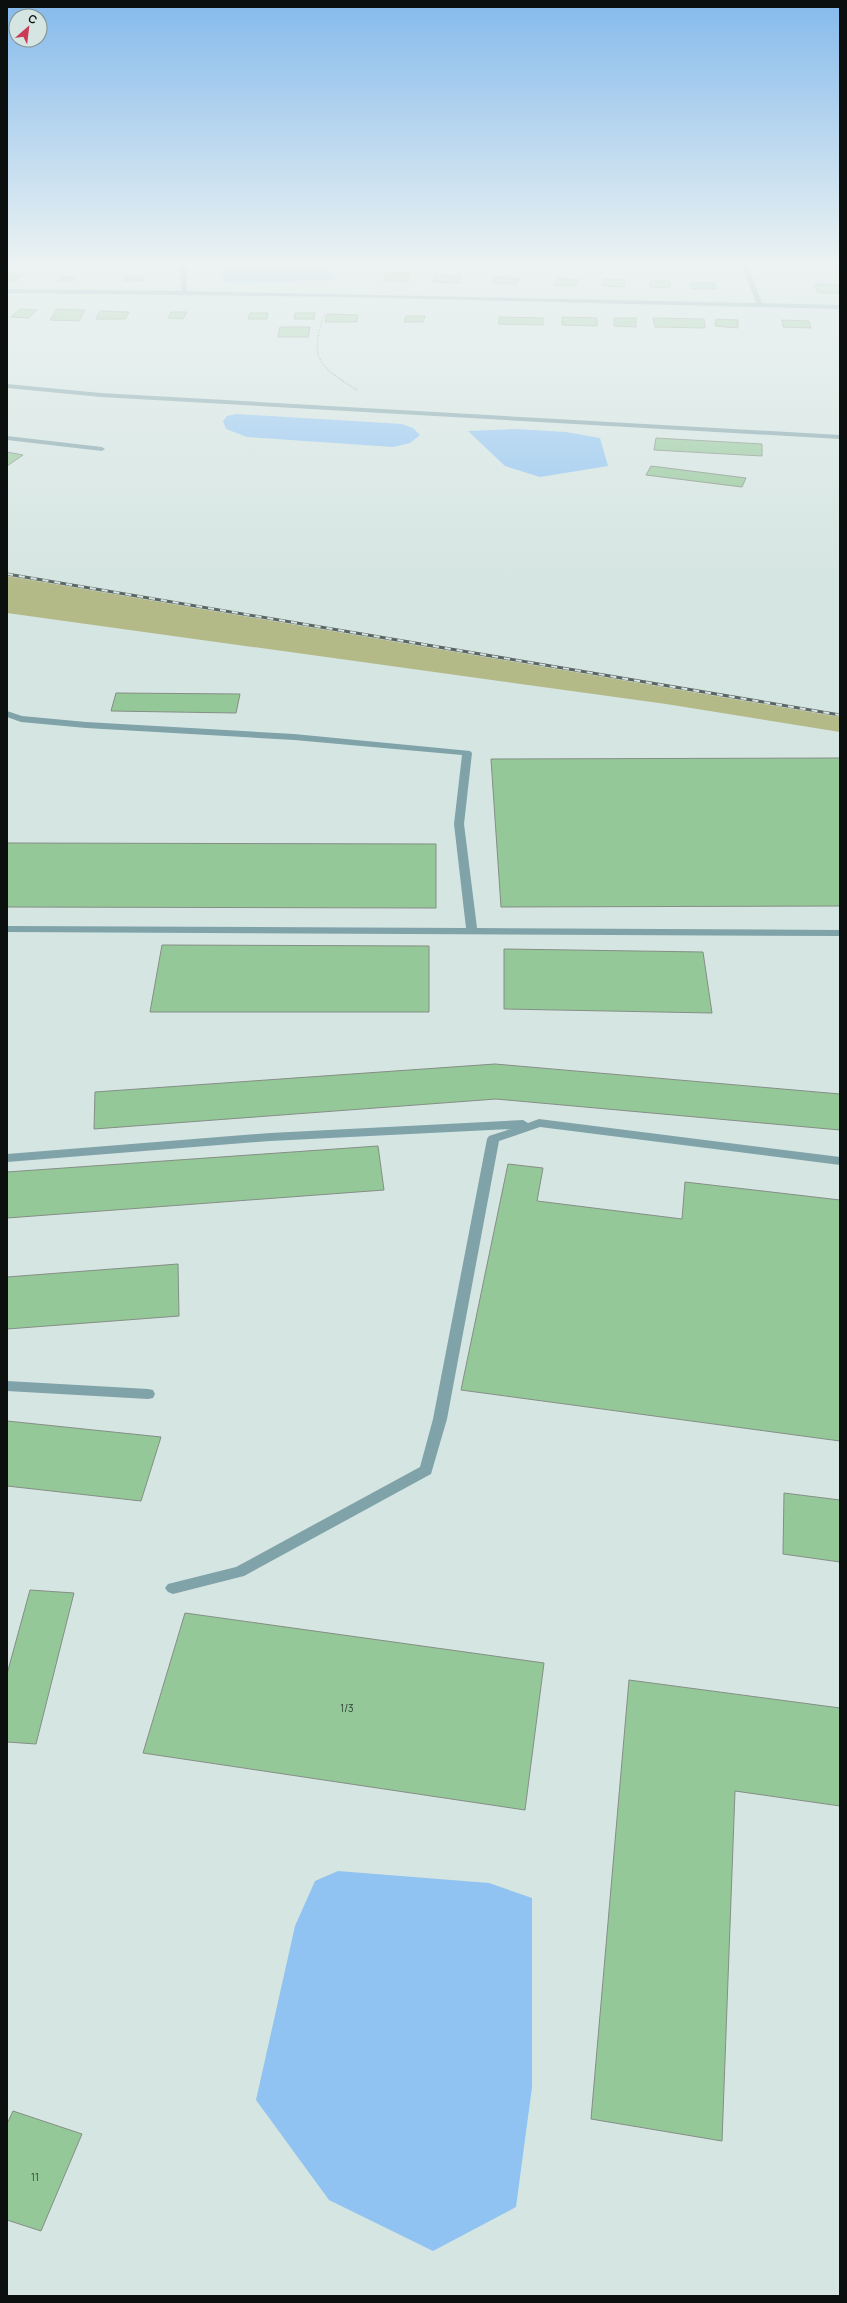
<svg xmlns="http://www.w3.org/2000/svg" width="847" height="2303" font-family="Manrope,sans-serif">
  <rect width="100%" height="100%" fill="#d5e5e1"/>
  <polygon fill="#b4b988" points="7,576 840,717 840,732 666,704 7,613"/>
  <g fill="#90c3f1">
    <polygon points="212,265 316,265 330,267 334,279 322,281 236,283 224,281 220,275 220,267"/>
    <polygon points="236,414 402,424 413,428 420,435 410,443 393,447 247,437 226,429 223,421 227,416"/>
    <polygon points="515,429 566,432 600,438 608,466 540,477 505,466 468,431"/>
    <polygon points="338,1871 489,1883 532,1898 532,2087 516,2207 433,2251 329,2200 256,2100 295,1926 315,1881"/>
  </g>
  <g fill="#95c899" stroke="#858e85">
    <polygon points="7,273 8,273 25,274 15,282 7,281"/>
    <polygon points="386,273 410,273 408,282 384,281"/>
    <polygon points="435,275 462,276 460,283 433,282"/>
    <polygon points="125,276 145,276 143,281 123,281"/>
    <polygon points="61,277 75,277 72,282 58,281"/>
    <polygon points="495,277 520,278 517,284 492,283"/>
    <polygon points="557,278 579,280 576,286 554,285"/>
    <polygon points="604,279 625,280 624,287 603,286"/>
    <polygon points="650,281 670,281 669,288 650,287"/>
    <polygon points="691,283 715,283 716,289 692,289"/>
    <polygon points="815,284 840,285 840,293 818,293"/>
    <polygon points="20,309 37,310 28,318 11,317"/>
    <polygon points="57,309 85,310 79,321 50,320"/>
    <polygon points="100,311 129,312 125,319 96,319"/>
    <polygon points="171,312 187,312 183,319 168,318"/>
    <polygon points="250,313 268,313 267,319 248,319"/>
    <polygon points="295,313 315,313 314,319 294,319"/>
    <polygon points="327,314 358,315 357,322 325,322"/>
    <polygon points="406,316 425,316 423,322 404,322"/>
    <polygon points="499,317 543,318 543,325 499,324"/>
    <polygon points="562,317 597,318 597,326 562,325"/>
    <polygon points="614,318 636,318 636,327 614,326"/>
    <polygon points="653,318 704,319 705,328 655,327"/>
    <polygon points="716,319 738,320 738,328 715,326"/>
    <polygon points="782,320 809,321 811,328 783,327"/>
    <polygon points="280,327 310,327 308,337 278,337"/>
    <polygon points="656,438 762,444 762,456 654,450"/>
    <polygon points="7,452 23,455 7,466"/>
    <polygon points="651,466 746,478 742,487 646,475"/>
    <polygon points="116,693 240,694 236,713 111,711"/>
    <polygon points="840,758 840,906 501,907 491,759"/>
    <polygon points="7,843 436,844 436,908 7,907"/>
    <polygon points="162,945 429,946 429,1012 150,1012"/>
    <polygon points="504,949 703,952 712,1013 504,1009"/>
    <polygon points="495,1064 840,1094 840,1130 496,1099 94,1129 95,1092"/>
    <polygon points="378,1146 384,1190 7,1218 7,1172"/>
    <polygon points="508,1164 543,1168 537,1201 682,1219 685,1182 840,1200 840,1441 461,1390"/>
    <polygon points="178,1264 179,1316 7,1329 7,1277"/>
    <polygon points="7,1421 161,1437 141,1501 7,1486"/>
    <polygon points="784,1493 840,1500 840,1562 783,1554"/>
    <polygon points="30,1590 74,1593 36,1744 7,1742 7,1674"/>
    <polygon points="185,1613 544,1663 525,1810 143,1753"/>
    <polygon points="629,1680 840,1708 840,1806 735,1791 722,2141 591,2119"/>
    <polygon points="13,2111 82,2134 41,2231 7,2220 7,2124"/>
  </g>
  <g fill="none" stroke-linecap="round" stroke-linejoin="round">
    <path stroke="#8c9895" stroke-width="1.5" stroke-dasharray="1 1.5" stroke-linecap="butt" d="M325,313C308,360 319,366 357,390"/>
    <g fill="#80a2a9" fill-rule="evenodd">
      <polygon points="180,265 186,265 187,291 756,303 742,265 748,265 762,303 840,305 840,309 341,297 7,293 7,289 181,291"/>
      <polygon points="7,384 101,393 840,435 840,439 101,397 7,388"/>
      <polygon points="7,436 102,447 105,449 102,451 7,440"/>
      <polygon points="7,711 22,716 86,722 294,734 470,751 472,753 464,824 477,928 840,930 840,936 7,932 7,926 466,928 454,824 462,755 294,740 86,728 21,722 7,717"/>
      <polygon points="539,1119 840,1157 840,1165 540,1127 499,1141 447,1419 431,1474 244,1576 173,1594 168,1592 165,1588 168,1584 236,1567 420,1467 433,1419 487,1139 489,1136 511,1129 270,1141 7,1162 7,1154 270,1133 523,1120 528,1123"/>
      <polygon points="7,1381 148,1389 153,1390 155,1394 153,1398 148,1399 7,1391"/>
    </g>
    <defs>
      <polyline id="rail" points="7,574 840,715"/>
    </defs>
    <use href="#rail" stroke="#5c6563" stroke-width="3"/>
    <use href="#rail" stroke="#d5e5e1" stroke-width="2" stroke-dasharray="6" stroke-linecap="butt"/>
  </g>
  <linearGradient id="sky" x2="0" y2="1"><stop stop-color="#85baec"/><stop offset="0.45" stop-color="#ecf3f2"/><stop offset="1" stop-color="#ecf3f2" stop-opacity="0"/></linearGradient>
  <rect width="847" height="587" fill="url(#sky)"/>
  <g text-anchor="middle" stroke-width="3" stroke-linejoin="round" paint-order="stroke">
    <g font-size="10" fill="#2e3e32">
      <text x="347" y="1712">1/3</text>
      <text x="35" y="2181">11</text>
    </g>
  </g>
  <rect width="847" height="2303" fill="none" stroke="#0b100f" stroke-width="16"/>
  <g transform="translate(28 28) rotate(28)"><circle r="19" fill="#d5e5e1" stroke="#84908d"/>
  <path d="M0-3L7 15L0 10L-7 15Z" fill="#cb3a57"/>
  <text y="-6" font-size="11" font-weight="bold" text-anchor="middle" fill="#0b100f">С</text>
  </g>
</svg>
